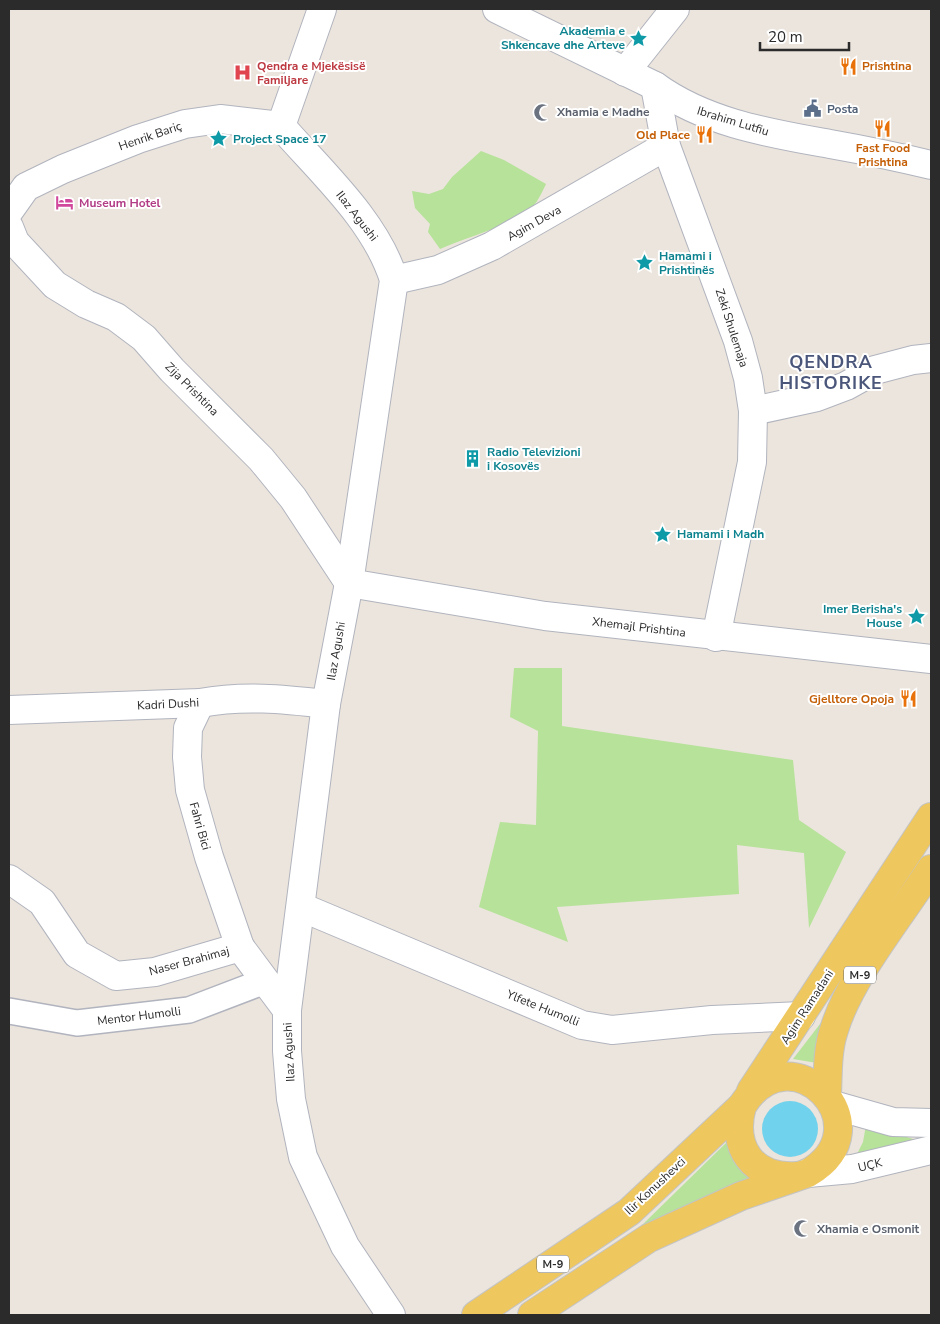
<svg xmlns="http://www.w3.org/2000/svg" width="940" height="1324" font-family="'Nunito Sans',sans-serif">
  <rect width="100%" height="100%" fill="#ece5dd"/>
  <g fill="#b6e29a">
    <path d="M481,151L504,160L546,184C543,190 539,199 535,204C516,225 466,237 440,249L428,232L430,224L415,208L412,191L429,194L443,189L452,177Z"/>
    <polygon points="514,668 562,668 562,726 793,760 799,820 846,852 809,928 804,853 737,845 739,894 557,907 568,942 479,907 500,822 536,825 538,731 510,717"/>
    <polygon points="827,1015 823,1064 793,1059"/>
    <polygon points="866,1125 920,1141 855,1158 863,1142"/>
    <polygon points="730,1141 754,1179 639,1228 726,1143"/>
  </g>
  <circle fill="#71d2ed" cx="790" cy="1129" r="28"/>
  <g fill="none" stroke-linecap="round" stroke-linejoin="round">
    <defs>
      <polyline id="pedestrian" points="9,1011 77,1023 189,1010 265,981"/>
      <g id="minor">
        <path d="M322,9L281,126C321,172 376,221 394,280L349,583L326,704L287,1010V1051L291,1099L303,1157L345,1246L391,1315"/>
        <polyline points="625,72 675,9"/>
        <polyline points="655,86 666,146 738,341 748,378 753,411 752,462 716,637"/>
        <polyline points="9,211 26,187 63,169 138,139 185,124 220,119 281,126"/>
        <polyline points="9,227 15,242 55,285 86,304 116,317 144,338 172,370 261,459 293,498 349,583 545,616 931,659"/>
        <polyline points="394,280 438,270 492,246 666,146"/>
        <polyline points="753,411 817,397 846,386 875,370 913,360 931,358"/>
        <polyline points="200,703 188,728 187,757 190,790 209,857 240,947"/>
        <path d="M9,710L200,703C243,695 283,699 326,704"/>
        <polyline points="9,879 42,902 77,954 116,976 155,972 240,947 287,1010"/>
        <polyline points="301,907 582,1025 612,1030 712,1020 801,1016"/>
      </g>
      <path id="tertiary" d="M497,9L655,86C706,123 769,133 830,144C864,150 898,157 931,165"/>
      <g id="secondary">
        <polyline points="833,1105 893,1122 931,1123"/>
        <polyline points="808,1173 852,1169 931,1150"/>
      </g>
      <g id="primary">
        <polyline points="751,1091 931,817"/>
        <path d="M827,1095C828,1074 827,1051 834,1030C849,979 901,915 931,869"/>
        <path d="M742,1106C731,1147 752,1179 797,1176"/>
        <path d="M476,1315L629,1212L742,1106C791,1027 887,1127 808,1173L741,1196L649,1238L532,1315"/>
      </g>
    </defs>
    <use href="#pedestrian" stroke="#b1b4be" stroke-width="28"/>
    <use href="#minor" stroke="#b1b4be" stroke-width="30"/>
    <use href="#tertiary" stroke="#b1b4be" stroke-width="30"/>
    <use href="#secondary" stroke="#b1b4be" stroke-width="30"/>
    <use href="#primary" stroke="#c4c4c4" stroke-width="30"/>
    <use href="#pedestrian" stroke="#fff" stroke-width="25"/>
    <use href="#minor" stroke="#fff" stroke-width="28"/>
    <use href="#tertiary" stroke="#fff" stroke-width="28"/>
    <use href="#secondary" stroke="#fff" stroke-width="28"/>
    <use href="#primary" stroke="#efc75f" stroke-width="28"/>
  </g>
  <defs>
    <symbol id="sight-bare" viewBox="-9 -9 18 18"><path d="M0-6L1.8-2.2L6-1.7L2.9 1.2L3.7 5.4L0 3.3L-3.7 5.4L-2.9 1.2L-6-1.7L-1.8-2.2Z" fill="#0f9aa8" stroke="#fff" stroke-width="2.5" paint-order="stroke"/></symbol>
    <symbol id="restaurant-bare" viewBox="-9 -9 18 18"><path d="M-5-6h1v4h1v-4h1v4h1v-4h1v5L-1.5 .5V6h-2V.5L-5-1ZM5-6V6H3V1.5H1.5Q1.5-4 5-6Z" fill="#e8710a" stroke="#fff" stroke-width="2.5" paint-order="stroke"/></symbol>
    <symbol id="hospital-bare" viewBox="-9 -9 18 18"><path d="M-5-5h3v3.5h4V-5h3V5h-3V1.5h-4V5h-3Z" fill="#e0444e" stroke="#fff" stroke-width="2.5" paint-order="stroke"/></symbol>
    <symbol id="civic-bare" viewBox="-9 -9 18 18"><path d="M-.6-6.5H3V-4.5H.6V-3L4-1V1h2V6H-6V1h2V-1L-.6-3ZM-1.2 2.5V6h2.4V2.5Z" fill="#5c6f8a" stroke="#fff" stroke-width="2.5" paint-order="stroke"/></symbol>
    <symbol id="mosque-bare" viewBox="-9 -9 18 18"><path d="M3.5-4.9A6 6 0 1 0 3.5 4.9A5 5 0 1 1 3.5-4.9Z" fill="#6b7280" stroke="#fff" stroke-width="2.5" paint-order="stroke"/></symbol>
    <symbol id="hotel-bare" viewBox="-9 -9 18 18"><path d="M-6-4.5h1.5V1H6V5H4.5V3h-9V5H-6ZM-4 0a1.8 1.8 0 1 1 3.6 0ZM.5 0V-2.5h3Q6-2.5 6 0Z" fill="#d1479c" stroke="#fff" stroke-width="2.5" paint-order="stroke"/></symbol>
    <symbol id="building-bare" viewBox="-9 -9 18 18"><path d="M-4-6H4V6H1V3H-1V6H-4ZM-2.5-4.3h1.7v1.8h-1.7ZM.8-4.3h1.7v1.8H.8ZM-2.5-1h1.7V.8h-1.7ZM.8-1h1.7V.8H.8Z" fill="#0f9aa8" stroke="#fff" stroke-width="2.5" paint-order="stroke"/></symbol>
  </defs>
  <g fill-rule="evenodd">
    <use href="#sight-bare" x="626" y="26" width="25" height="25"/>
    <use href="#restaurant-bare" x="836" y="54" width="25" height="25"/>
    <use href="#hospital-bare" x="230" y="60" width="25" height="25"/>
    <use href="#civic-bare" x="800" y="96" width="25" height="25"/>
    <use href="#mosque-bare" x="530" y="100" width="25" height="25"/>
    <use href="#restaurant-bare" x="870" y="116" width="25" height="25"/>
    <use href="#restaurant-bare" x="692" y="122" width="25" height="25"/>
    <use href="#sight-bare" x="206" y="126" width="25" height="25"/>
    <use href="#hotel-bare" x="52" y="190" width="25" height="25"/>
    <use href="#sight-bare" x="632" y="250" width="25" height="25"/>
    <use href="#building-bare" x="460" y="446" width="25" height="25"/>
    <use href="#sight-bare" x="650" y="522" width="25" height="25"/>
    <use href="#sight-bare" x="904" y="604" width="25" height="25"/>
    <use href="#restaurant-bare" x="896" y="686" width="25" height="25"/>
    <use href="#mosque-bare" x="790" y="1216" width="25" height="25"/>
  </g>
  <g text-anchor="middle" stroke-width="4" stroke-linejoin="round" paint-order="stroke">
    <g fill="#fff" stroke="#6b6b6b" stroke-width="1">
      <rect x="844" y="966.5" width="32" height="17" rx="4"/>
      <rect x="537" y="1255.5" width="32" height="17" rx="4"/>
    </g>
    <g font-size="11" font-weight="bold" fill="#2b2b2b">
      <text x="860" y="979">M-9</text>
      <text x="553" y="1268">M-9</text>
    </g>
    <g font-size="12" font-weight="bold" fill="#0d838f" stroke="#fff" text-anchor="start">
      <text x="625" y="35" text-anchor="end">Akademia e<tspan x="625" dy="14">Shkencave dhe Arteve</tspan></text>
      <text x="233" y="143">Project Space 17</text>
      <text x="659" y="260">Hamami i<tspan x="659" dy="14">Prishtinës</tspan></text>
      <text x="487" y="456">Radio Televizioni<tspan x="487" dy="14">i Kosovës</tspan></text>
      <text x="677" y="538">Hamami i Madh</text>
      <text x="902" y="613" text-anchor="end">Imer Berisha's<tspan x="902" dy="14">House</tspan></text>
    </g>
    <g font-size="12" font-weight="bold" fill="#be3a42" stroke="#fff" text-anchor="start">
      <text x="257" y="70">Qendra e Mjekësisë<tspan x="257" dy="14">Familjare</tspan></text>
    </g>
    <g font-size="12" font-weight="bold" fill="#c56008" stroke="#fff" text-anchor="end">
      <text x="862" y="70" text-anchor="start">Prishtina</text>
      <text x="690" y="139">Old Place</text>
      <text x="883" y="152" text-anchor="middle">Fast Food<tspan x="883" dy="14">Prishtina</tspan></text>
      <text x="894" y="703">Gjelltore Opoja</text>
    </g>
    <g font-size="12" font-weight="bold" fill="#4e5e75" stroke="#fff" text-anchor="start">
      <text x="827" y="113">Posta</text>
    </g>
    <g font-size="12" font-weight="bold" fill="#5b616d" stroke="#fff" text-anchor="start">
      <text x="557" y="116">Xhamia e Madhe</text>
      <text x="817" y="1233">Xhamia e Osmonit</text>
    </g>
    <g font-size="12" fill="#2b2b2b" stroke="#fff">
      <text transform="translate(733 121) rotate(17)" y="4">Ibrahim Lutfiu</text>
      <text transform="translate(150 136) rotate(-19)" y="4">Henrik Bariç</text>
      <text transform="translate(357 216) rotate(52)" y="4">Ilaz Agushi</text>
      <text transform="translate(534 223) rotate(-29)" y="4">Agim Deva</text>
      <text transform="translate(732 328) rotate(72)" y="4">Zeki Shulemaja</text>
      <text transform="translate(192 389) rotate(45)" y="4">Zija Prishtina</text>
      <text transform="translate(639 627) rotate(7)" y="4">Xhemajl Prishtina</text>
      <text transform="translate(336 651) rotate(-80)" y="4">Ilaz Agushi</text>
      <text transform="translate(168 704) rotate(-3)" y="4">Kadri Dushi</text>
      <text transform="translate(200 826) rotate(74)" y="4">Fahri Bici</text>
      <text transform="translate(189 961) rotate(-15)" y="4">Naser Brahimaj</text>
      <text transform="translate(807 1007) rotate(-57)" y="4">Agim Ramadani</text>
      <text transform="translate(543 1008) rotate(22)" y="4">Ylfete Humolli</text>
      <text transform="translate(139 1016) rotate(-7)" y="4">Mentor Humolli</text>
      <text transform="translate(289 1052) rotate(-93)" y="4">Ilaz Agushi</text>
      <text transform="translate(870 1165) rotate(-13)" y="4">UÇK</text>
      <text transform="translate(655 1186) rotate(-43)" y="4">Ilir Konushevci</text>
    </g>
    <g font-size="12" font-weight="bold" fill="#b23c85" stroke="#fff" text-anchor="start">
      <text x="79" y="207">Museum Hotel</text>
    </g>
    <g font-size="18" font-weight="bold" letter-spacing="1" fill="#4b567b" stroke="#fff">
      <text x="831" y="368">QENDRA<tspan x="831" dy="21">HISTORIKE</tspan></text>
    </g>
  </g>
  <rect width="940" height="1324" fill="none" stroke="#2b2b2b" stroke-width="20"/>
  <path d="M760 42v8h89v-8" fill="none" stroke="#2b2b2b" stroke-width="2.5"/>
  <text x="768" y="42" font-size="15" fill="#2b2b2b" stroke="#ffffff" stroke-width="4" paint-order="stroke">20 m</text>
</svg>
